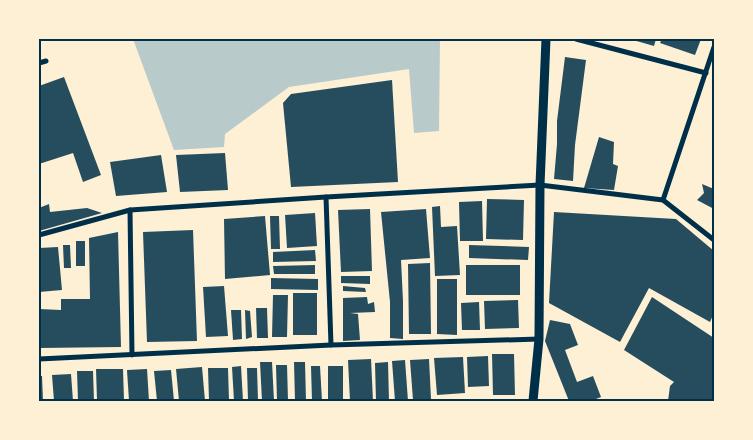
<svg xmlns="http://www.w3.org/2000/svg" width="753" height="440" font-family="Raleway,sans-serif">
  <rect width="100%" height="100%" fill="#fdf0d5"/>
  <polygon fill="#b9caca" points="133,39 440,39 439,131 414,133 409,69 289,87 225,134 224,147 174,150"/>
  <g fill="#264d5e">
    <polygon points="634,39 656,39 654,46 633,40"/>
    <polygon points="662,39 701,39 695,55 660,43"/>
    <polygon points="565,57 586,60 575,145 573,181 554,179 557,144 557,121"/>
    <polygon points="64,77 101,175 83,182 73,153 39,164 39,86"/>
    <polygon points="392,80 398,182 291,187 283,103 291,94"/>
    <polygon points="599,137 614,142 613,164 618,166 614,190 584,188"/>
    <polygon points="225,153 228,190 180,192 176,155"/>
    <polygon points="161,155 167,192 116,196 110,162"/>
    <polygon points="702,184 714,189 714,209 697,200 704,193"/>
    <polygon points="487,199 524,200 523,240 486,239"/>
    <polygon points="482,201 483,241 460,241 459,202"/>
    <polygon points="49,204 50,212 87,208 102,213 39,231 39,208"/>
    <polygon points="440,206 441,227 457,226 460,275 435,276 432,207"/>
    <polygon points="370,209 372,271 341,272 338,210"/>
    <polygon points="426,209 430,258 401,260 403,301 403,339 390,338 390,302 381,212"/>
    <polygon points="554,212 676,219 714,251 714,313 710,322 649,288 620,342 549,303"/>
    <polygon points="315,213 317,246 287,248 285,215"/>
    <polygon points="265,216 270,275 225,279 224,219"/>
    <polygon points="270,216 279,216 280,249 271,249"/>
    <polygon points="193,230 197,341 147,342 143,232"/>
    <polygon points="118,232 121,347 39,348 39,309 61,310 61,299 90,299 89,238"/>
    <rect x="76" y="241" width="9" height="25"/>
    <polygon points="63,245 70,245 71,268 64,268"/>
    <polygon points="469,245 529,247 528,260 469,258"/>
    <polygon points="58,247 62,290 39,292 39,248"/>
    <polygon points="315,250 316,261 273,262 273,252"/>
    <polygon points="430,263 431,334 409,334 408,264"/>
    <polygon points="315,265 315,274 274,274 273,266"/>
    <rect x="466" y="265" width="54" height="30"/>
    <polygon points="341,276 370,276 370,284 341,283"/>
    <polygon points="271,278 318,279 318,290 271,289"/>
    <polygon points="437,279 457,279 457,335 437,334"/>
    <polygon points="224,286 228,336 206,337 203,287"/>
    <polygon points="343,286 365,288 366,292 343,291"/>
    <rect x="293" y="293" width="24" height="42"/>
    <polygon points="273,295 288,295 287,337 272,337"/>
    <polygon points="367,297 368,304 374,302 375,312 350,313 358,314 360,340 343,341 343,298"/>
    <polygon points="652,297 714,338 714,401 668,401 670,386 674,382 624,350"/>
    <polygon points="518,300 519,328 485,329 484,301"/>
    <polygon points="479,302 480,330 462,330 461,303"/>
    <polygon points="256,308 267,308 268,338 257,338"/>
    <polygon points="231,310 241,310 242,339 233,340"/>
    <polygon points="245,310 250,311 252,337 246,339"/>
    <polygon points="550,320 570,324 578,345 565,350 577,382 593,376 601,397 591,401 569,401 545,341"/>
    <polygon points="492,354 514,354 515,395 493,395"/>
    <polygon points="488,356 489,386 468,387 467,357"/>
    <polygon points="463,357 465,393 437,395 434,358"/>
    <polygon points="371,359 373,401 350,401 348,360"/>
    <polygon points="429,359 431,399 413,400 410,360"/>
    <polygon points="405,360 408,401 395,401 392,361"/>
    <polygon points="260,362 272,362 274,401 262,401"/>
    <polygon points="294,362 305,362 306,401 295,401"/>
    <polygon points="388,362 389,401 376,401 375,363"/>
    <polygon points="276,365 287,365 288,401 277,401"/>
    <polygon points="241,366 243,401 234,401 232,367"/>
    <polygon points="311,366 320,366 322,401 312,401"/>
    <rect x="328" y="366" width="15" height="35"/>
    <polygon points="202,367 205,401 179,401 176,369"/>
    <polygon points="208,368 228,368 229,401 209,401"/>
    <polygon points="247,368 257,368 258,401 248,401"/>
    <polygon points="96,369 123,369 124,401 97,401"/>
    <polygon points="147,369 149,401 129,401 127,370"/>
    <polygon points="171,370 174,401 157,401 154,371"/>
    <polygon points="77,371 93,371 94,401 78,401"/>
    <polygon points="71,374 73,401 54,401 52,375"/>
    <polygon points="39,376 42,376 43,401 39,401"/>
  </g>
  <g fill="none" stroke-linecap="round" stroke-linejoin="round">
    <g stroke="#003049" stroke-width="5">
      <polyline points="576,39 706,73"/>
      <polyline points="39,63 46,61"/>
      <polyline points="326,197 331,345"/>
      <polyline points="663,200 714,47"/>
      <polyline points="130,210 132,355"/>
      <polyline points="39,235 130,210 326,197 540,185 663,200 714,240"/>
      <polyline points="39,359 331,345 539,339"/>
    </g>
    <polyline stroke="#003049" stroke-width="9" points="533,401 539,339 540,185 546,39"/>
  </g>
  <rect width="753" height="440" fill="none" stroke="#fdf0d5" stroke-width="80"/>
  <rect x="40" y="40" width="673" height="360" fill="none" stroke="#003049" stroke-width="2"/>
</svg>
